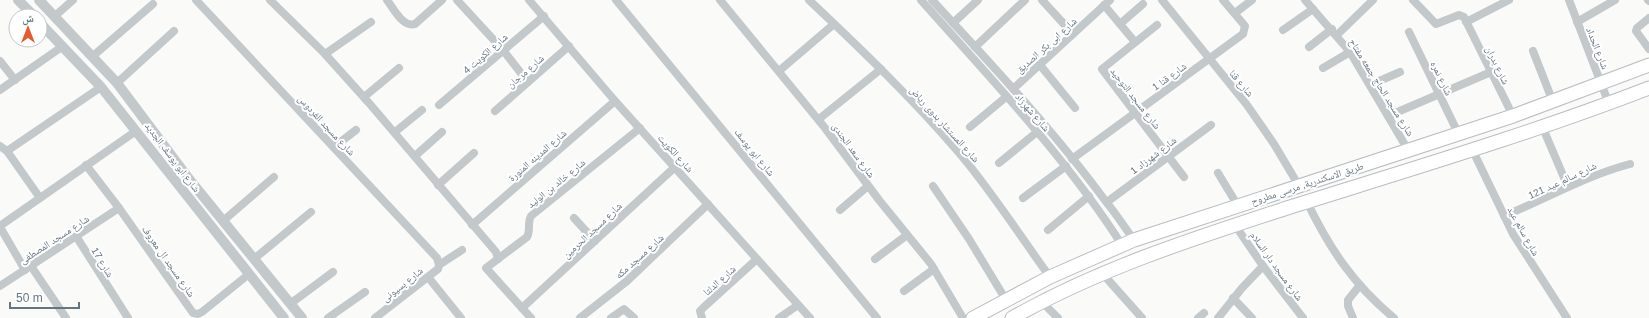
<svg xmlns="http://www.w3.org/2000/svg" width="1649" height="318" font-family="Arial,'Noto Naskh Arabic',sans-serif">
  <rect width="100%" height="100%" fill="#fafaf8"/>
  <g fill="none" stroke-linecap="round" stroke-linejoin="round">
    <defs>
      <g id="primary">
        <polyline points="973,318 1050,277 1134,240 1513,116 1649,65"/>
        <path d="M1012,318C1098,269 1192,239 1287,208C1408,170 1530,134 1649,88"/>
      </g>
    </defs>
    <use href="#primary" stroke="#b9bdc1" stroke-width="15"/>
    <g stroke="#c3c8cb" stroke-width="8">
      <polyline points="196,0 437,258 439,265"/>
      <polyline points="270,0 325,54 369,103 496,252 498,259"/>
      <path d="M387,0C394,9 403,28 415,24L442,0"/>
      <polyline points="457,0 503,50 528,82"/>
      <polyline points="529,0 615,101 810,318"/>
      <polyline points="616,0 877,318"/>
      <polyline points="720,0 825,128 879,200 931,264 963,318"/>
      <path d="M809,0C861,49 913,99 960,154C993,193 1020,236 1050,277"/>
      <path d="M921,0C991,79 1065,156 1122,245"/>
      <path d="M932,0C992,65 1054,131 1107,203C1117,215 1125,228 1134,240"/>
      <polyline points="1042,0 1073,34"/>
      <polyline points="1162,0 1247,105 1274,144 1299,186"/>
      <polyline points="1305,0 1350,52 1408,150"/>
      <polyline points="1413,0 1436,24 1459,15 1464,17 1513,116"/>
      <polyline points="1569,0 1609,104"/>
      <polyline points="1648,0 1649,1"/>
      <polyline points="1104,5 1135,42"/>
      <polyline points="1235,13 1252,0"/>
      <polyline points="55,16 73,0"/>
      <polyline points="1649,18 1637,28 1636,31 1649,49"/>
      <polyline points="1466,22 1509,0"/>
      <polyline points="1577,22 1615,0"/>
      <polyline points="953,23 978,0"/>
      <polyline points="1120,24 1143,4"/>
      <polyline points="1157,25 1102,69 1184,177"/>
      <polyline points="1283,30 1313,9"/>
      <polyline points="1409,32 1458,133"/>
      <polyline points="1337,35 1373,0"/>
      <polyline points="975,47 1025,0"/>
      <polyline points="1309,47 1332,29"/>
      <polyline points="1533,51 1553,102"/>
      <polyline points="325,54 371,22"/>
      <polyline points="93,56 153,4"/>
      <polyline points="0,61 15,80"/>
      <polyline points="1040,65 1075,108"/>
      <polyline points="1323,68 1350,52"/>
      <polyline points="779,71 834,24"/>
      <polyline points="117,83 174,31"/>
      <polyline points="1370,85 1400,72"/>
      <polyline points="1013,89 1110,0"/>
      <polyline points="0,90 63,46"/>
      <polyline points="364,97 399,68"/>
      <polyline points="439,105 544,16"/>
      <polyline points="495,111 569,46"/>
      <polyline points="1388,116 1491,72"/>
      <polyline points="819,119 881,69"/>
      <polyline points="1542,126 1568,187"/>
      <polyline points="970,127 1006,97"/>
      <polyline points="395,132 422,110"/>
      <polyline points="0,146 7,151 40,198"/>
      <polyline points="334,147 356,130"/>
      <polyline points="1472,149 1513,234 1567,318"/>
      <polyline points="7,151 101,87"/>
      <polyline points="415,156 442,132"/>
      <polyline points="1072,159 1243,34 1245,26 1223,0"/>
      <polyline points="999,163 1037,132"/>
      <polyline points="86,165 119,208 193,313 198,314 202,312 249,274"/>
      <polyline points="1218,173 1238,206"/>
      <polyline points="438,185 474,153"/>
      <polyline points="933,186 969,239 1006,300"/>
      <polyline points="1023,198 1066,166"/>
      <polyline points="1107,202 1211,125"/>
      <path d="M1307,202C1330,249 1353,284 1394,318"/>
      <polyline points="840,210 868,186"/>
      <path d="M1504,216C1546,199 1585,176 1630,164"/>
      <polyline points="574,218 595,241"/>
      <polyline points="223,221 274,177"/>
      <polyline points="472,225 615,101"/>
      <polyline points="1235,225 1263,266 1303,318"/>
      <polyline points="0,226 136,131"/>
      <polyline points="0,227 25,270"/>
      <polyline points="1048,230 1089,196"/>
      <polyline points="76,236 128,318"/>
      <polyline points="254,259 311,212"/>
      <polyline points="875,259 907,235"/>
      <polyline points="31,266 66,318"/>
      <polyline points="1102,273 1142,318"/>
      <polyline points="428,277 461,318"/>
      <polyline points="0,286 119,208"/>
      <polyline points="904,291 934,269"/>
      <polyline points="1233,298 1252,318"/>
      <polyline points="1041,301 1058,318"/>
      <polyline points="290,304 333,272"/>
      <polyline points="522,308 675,167"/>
      <polyline points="328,318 365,292"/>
      <polyline points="375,318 438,269 439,265 462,250"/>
      <path d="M531,318L486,268L527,237C531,230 527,223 531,216L640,128"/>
      <polyline points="580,318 627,281 708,204"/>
      <polyline points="611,318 624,309 634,318"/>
      <polyline points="702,318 700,311 704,307 757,259"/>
      <polyline points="779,318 798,305"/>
      <polyline points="1198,318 1204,313"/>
      <polyline points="1218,318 1242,288 1263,266"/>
      <polyline points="1353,318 1348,306 1348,300 1360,285"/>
    </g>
    <g stroke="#c3c8cb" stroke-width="10">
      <polyline points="18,0 34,16"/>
      <polyline points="39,0 117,83 189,179 302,318"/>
      <polyline points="40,23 101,87 284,318"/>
    </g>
    <use href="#primary" stroke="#fff" stroke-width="13"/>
  </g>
  <g text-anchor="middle" stroke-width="4" stroke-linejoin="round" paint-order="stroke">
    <g font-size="10" fill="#657582" stroke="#fff">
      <text transform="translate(1046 45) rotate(-42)" y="4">شارع ابى بكر الصديق</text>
      <text transform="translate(1598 48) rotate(68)" y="4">شارع الحداد</text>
      <text transform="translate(485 53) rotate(-41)" y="4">شارع الكويت 4</text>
      <text transform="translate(1498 65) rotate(64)" y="4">شارع بدران</text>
      <text transform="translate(525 71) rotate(-41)" y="4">شارع مرجان</text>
      <text transform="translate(1169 76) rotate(-36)" y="4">شارع قنا 1</text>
      <text transform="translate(1442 78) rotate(64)" y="4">شارع نمره</text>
      <text transform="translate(1242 83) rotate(50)" y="4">شارع قنا</text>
      <text transform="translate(1382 87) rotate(58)" y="4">شارع مسجد الحاج جمعه مفتاح</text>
      <text transform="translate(1136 98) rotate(52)" y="4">شارع مسجد التوحيد</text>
      <text transform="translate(1033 112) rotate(49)" y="4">شارع شهرزاد</text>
      <text transform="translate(945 124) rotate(48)" y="4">شارع المستشار بدوى رياض</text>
      <text transform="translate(327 125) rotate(47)" y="4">شارع مسجد الفردوس</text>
      <text transform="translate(854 150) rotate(54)" y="4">شارع سعد الجندى</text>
      <text transform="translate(755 152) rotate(51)" y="4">شارع ابو يوسف</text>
      <text transform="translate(676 153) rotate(48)" y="4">شارع الكويت</text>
      <text transform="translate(537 155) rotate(-41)" y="4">شارع المدينه المنورة</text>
      <text transform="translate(1153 155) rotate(-37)" y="4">شارع شهرزاد 1</text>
      <text transform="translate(173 157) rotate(53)" y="4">شارع ابو يوسف الجديد</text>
      <text transform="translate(1562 180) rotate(-25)" y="4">شارع سالم عيد 121</text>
      <text transform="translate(556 183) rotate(-39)" y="4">شارع خالد بن الوليد</text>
      <text transform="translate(1307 183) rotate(-18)" y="4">طريق الاسكندرية, مرسى مطروح</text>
      <text transform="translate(592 230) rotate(-43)" y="4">شارع مسجد الحرمين</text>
      <text transform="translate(1524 231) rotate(61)" y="4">شارع سالم عيد</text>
      <text transform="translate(54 239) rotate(-33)" y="4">شارع مسجد المصطفى</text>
      <text transform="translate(639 256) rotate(-42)" y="4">شارع مسجد مكه</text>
      <text transform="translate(169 261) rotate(55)" y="4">شارع مسجد ال معروف</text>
      <text transform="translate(103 262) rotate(59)" y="4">شارع 17</text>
      <text transform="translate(1277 266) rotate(54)" y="4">شارع مسجد دار السلام</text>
      <text transform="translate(719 280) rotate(-42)" y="4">شارع الدلتا</text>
      <text transform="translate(402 284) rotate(-38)" y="4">شارع بسيونى</text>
    </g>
  </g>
  <g transform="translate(28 28)"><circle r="19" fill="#ffffff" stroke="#c1c8cd"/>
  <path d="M0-3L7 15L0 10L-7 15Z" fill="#e35b2e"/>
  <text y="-6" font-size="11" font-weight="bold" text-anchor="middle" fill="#657582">ش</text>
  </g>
  <path d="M10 302v6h69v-6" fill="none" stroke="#657582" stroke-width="2"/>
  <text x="16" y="302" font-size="12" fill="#657582" stroke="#ffffff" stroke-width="3" paint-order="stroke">50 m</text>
</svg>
